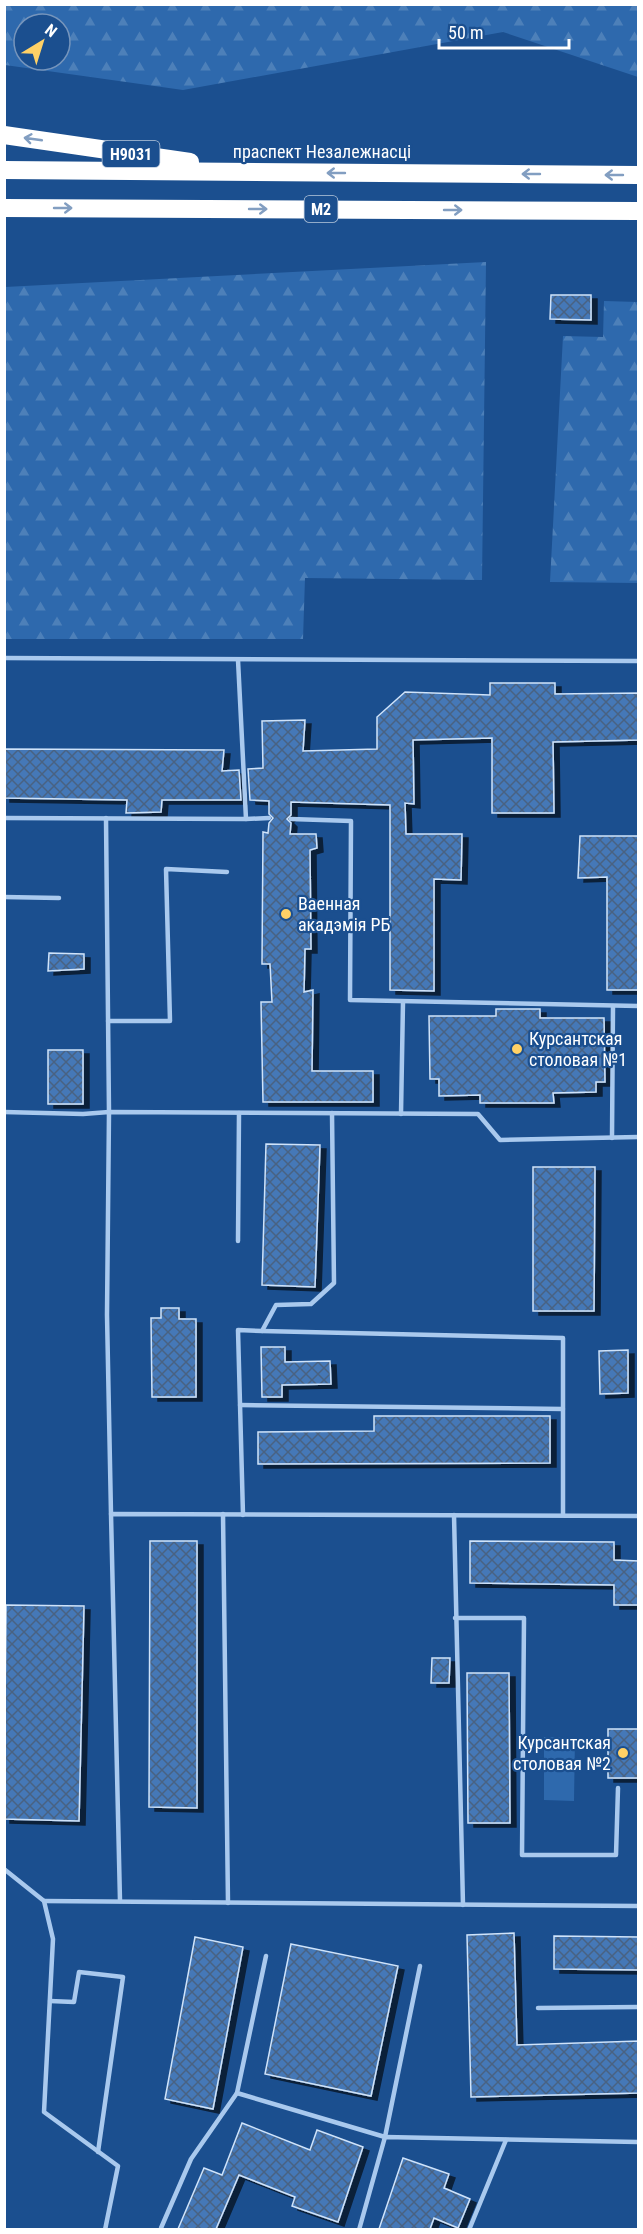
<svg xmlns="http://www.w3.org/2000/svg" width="643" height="2234" font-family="'Roboto Condensed',sans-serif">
  <defs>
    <pattern id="forest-firs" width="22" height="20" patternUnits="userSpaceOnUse" patternTransform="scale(1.5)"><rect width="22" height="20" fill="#2e69ad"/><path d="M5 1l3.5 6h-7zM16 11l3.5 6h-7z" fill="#4d80b9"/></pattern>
    <pattern id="building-cross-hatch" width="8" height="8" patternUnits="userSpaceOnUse" patternTransform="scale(1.5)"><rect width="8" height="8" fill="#4478b7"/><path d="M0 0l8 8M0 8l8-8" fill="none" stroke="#486282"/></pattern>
    <filter id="shadow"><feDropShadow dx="6" dy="4" stdDeviation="0" flood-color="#0009"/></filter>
  </defs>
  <rect width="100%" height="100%" fill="#1b4f8f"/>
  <g fill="url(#forest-firs)" fill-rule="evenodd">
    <path d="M5,4L638,5V77L503,32L183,90L5,65ZM24,24H60V60H24Z"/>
    <polygon points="486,262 482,580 305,578 303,639 5,639 5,287"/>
    <polygon points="604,301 638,302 638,583 550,582 563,336 603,337"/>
  </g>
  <polygon fill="#2e69ad" points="544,1737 575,1738 574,1801 544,1800"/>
  <g fill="url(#building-cross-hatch)" stroke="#cfe3fa" stroke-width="1.5" filter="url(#shadow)">
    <polygon points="551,295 591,295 591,320 550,319"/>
    <polygon points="490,683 555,683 555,694 639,693 639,740 553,742 554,813 492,813 492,738 413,740 414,804 405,803 406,834 462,834 461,880 434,879 434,991 390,990 390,805 291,802 291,815 287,819 291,823 290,834 316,834 317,848 310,850 311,949 305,949 304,992 313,990 312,1071 373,1071 373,1102 263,1102 261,1002 272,1002 270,964 262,964 263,832 268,833 269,823 273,818 269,814 269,801 250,800 248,769 263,768 262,721 305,720 303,751 377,749 377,717 405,692 490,695"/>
    <polygon points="4,749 224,750 222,771 239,770 241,800 162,800 161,812 126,813 127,800 4,798"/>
    <polygon points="580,836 639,836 639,990 607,990 607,877 578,878"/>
    <polygon points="49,953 84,954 84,969 48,971"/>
    <polygon points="496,1009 540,1009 540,1018 604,1018 605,1082 596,1082 596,1092 553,1093 554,1103 480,1103 480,1095 439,1096 439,1079 430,1079 429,1016 496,1016"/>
    <rect x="48" y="1050" width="35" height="54"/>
    <polygon points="266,1144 320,1145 315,1287 262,1285"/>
    <polygon points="533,1167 595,1167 594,1311 533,1311"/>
    <polygon points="161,1308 179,1308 179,1319 196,1319 196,1397 152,1397 151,1318 161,1318"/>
    <polygon points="261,1347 285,1347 285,1362 330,1361 331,1384 282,1385 282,1397 262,1397"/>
    <polygon points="628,1350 628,1393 600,1394 599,1351"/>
    <polygon points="374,1416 550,1416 550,1463 258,1464 258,1432 374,1431"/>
    <polygon points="150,1541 197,1541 197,1808 149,1807"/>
    <polygon points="470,1541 614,1542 614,1560 639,1561 639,1605 614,1605 614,1585 470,1583"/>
    <polygon points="6,1605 84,1606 79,1821 4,1819"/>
    <polygon points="432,1658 450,1658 449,1683 431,1683"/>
    <polygon points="467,1673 509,1673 510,1823 468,1823"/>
    <rect x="608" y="1729" width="31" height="49"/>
    <polygon points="514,1933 517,2045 639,2041 639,2093 471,2097 467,1935"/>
    <polygon points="554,1936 639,1937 639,1970 554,1969"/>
    <polygon points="195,1937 243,1947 213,2109 165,2099"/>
    <polygon points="291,1944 398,1966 371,2096 265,2074"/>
    <polygon points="242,2123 310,2150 317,2130 363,2147 338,2222 292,2206 295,2197 239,2175 216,2229 178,2229 204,2168 222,2175"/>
    <polygon points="403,2158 449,2174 444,2188 470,2199 458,2228 434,2218 430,2229 379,2229"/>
  </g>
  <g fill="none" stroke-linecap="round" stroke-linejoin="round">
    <g stroke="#a9c9ee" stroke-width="4.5">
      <polyline points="4,658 638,661"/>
      <polyline points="4,818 246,819 238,660"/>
      <polyline points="106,818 109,1112 107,1315 111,1514"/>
      <polyline points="246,819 269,818"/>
      <polyline points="291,819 351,821 350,1000 638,1006"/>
      <polyline points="4,897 59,898"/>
      <polyline points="108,1021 170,1021 166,869 227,872"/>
      <polyline points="4,1112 83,1114 109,1112 478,1114 500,1140 638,1137"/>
      <polyline points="401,1114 403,1002"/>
      <polyline points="612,1138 613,1006"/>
      <polyline points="238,1241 239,1113"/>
      <polyline points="262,1331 563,1338 563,1515"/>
      <polyline points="240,1405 563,1409"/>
      <polyline points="223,1514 228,1903"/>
      <polyline points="243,1515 238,1330 262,1331 276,1305 311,1304 334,1283 332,1113"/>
      <polyline points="454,1515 463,1905"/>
      <polyline points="455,1618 524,1618 522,1855 616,1855 618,1788"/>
      <polyline points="4,1869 44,1901 53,1939 44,2112 118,2166 105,2230"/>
      <polyline points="44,1901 638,1906"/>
      <polyline points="120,1901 111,1514 638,1516"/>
      <polyline points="266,1956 237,2093 385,2137 420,1966"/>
      <polyline points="50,2001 74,2002 79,1972 123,1977 98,2152"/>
      <polyline points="538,2008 638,2007"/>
      <polyline points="161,2228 191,2159 237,2093"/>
      <polyline points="359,2230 385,2137 638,2142"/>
      <polyline points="469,2230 506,2140"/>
    </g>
    <g stroke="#fff" stroke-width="18">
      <polyline points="4,135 190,162"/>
      <polyline points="4,170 638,175"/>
      <polyline points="4,208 638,211"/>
    </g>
  </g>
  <defs><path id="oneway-shaft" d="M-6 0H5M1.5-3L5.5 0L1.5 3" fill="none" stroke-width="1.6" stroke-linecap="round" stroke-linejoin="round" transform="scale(1.5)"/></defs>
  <g stroke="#829ec1">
    <use href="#oneway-shaft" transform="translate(33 139) rotate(-172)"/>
    <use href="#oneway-shaft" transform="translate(336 173) rotate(-180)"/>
    <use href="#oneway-shaft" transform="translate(531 174) rotate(-180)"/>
    <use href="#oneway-shaft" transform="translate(614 175) rotate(-180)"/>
    <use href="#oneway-shaft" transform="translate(63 208)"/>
    <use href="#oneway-shaft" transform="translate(258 209)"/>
    <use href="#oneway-shaft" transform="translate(453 210)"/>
  </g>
  <g fill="#ffd166" stroke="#1b4f8f" stroke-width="2">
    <circle cx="286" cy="914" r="6"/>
    <circle cx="517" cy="1049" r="6"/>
    <circle cx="623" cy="1753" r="6"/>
  </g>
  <g text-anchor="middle" stroke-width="4.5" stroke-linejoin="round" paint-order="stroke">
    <g fill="#1b4f8f" stroke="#bbcadd" stroke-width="1.5">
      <rect x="102.5" y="141" width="57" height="26" rx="4.5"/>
      <rect x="304.5" y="196" width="33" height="26" rx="4.5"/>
    </g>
    <g font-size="16" font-weight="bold" fill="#fff">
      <text x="131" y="160">Н9031</text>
      <text x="321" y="215">М2</text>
    </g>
    <g font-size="18" fill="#fff" stroke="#1b4f8f">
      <text x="322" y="158">праспект Незалежнасці</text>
    </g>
    <g font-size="18" fill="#fff" stroke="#1b4f8f" text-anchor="start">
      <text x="298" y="910">Ваенная<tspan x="298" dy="21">акадэмія РБ</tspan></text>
      <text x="529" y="1045">Курсантская<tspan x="529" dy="21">столовая №1</tspan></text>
      <text x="611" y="1749" text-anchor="end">Курсантская<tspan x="611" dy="21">столовая №2</tspan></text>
    </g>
  </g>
  <rect width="643" height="2234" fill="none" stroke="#ffffff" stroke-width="12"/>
  <g transform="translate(42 42) rotate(38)"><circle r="28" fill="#1b4f8f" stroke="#7695bc" stroke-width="1.5"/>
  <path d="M0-4.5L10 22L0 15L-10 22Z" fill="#ffd166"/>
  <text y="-9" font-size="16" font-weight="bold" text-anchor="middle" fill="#ffffff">N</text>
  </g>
  <path d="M439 39v9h130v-9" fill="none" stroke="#ffffff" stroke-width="3"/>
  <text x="448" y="39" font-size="18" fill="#ffffff" stroke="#1b4f8f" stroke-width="4.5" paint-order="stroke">50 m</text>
</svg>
